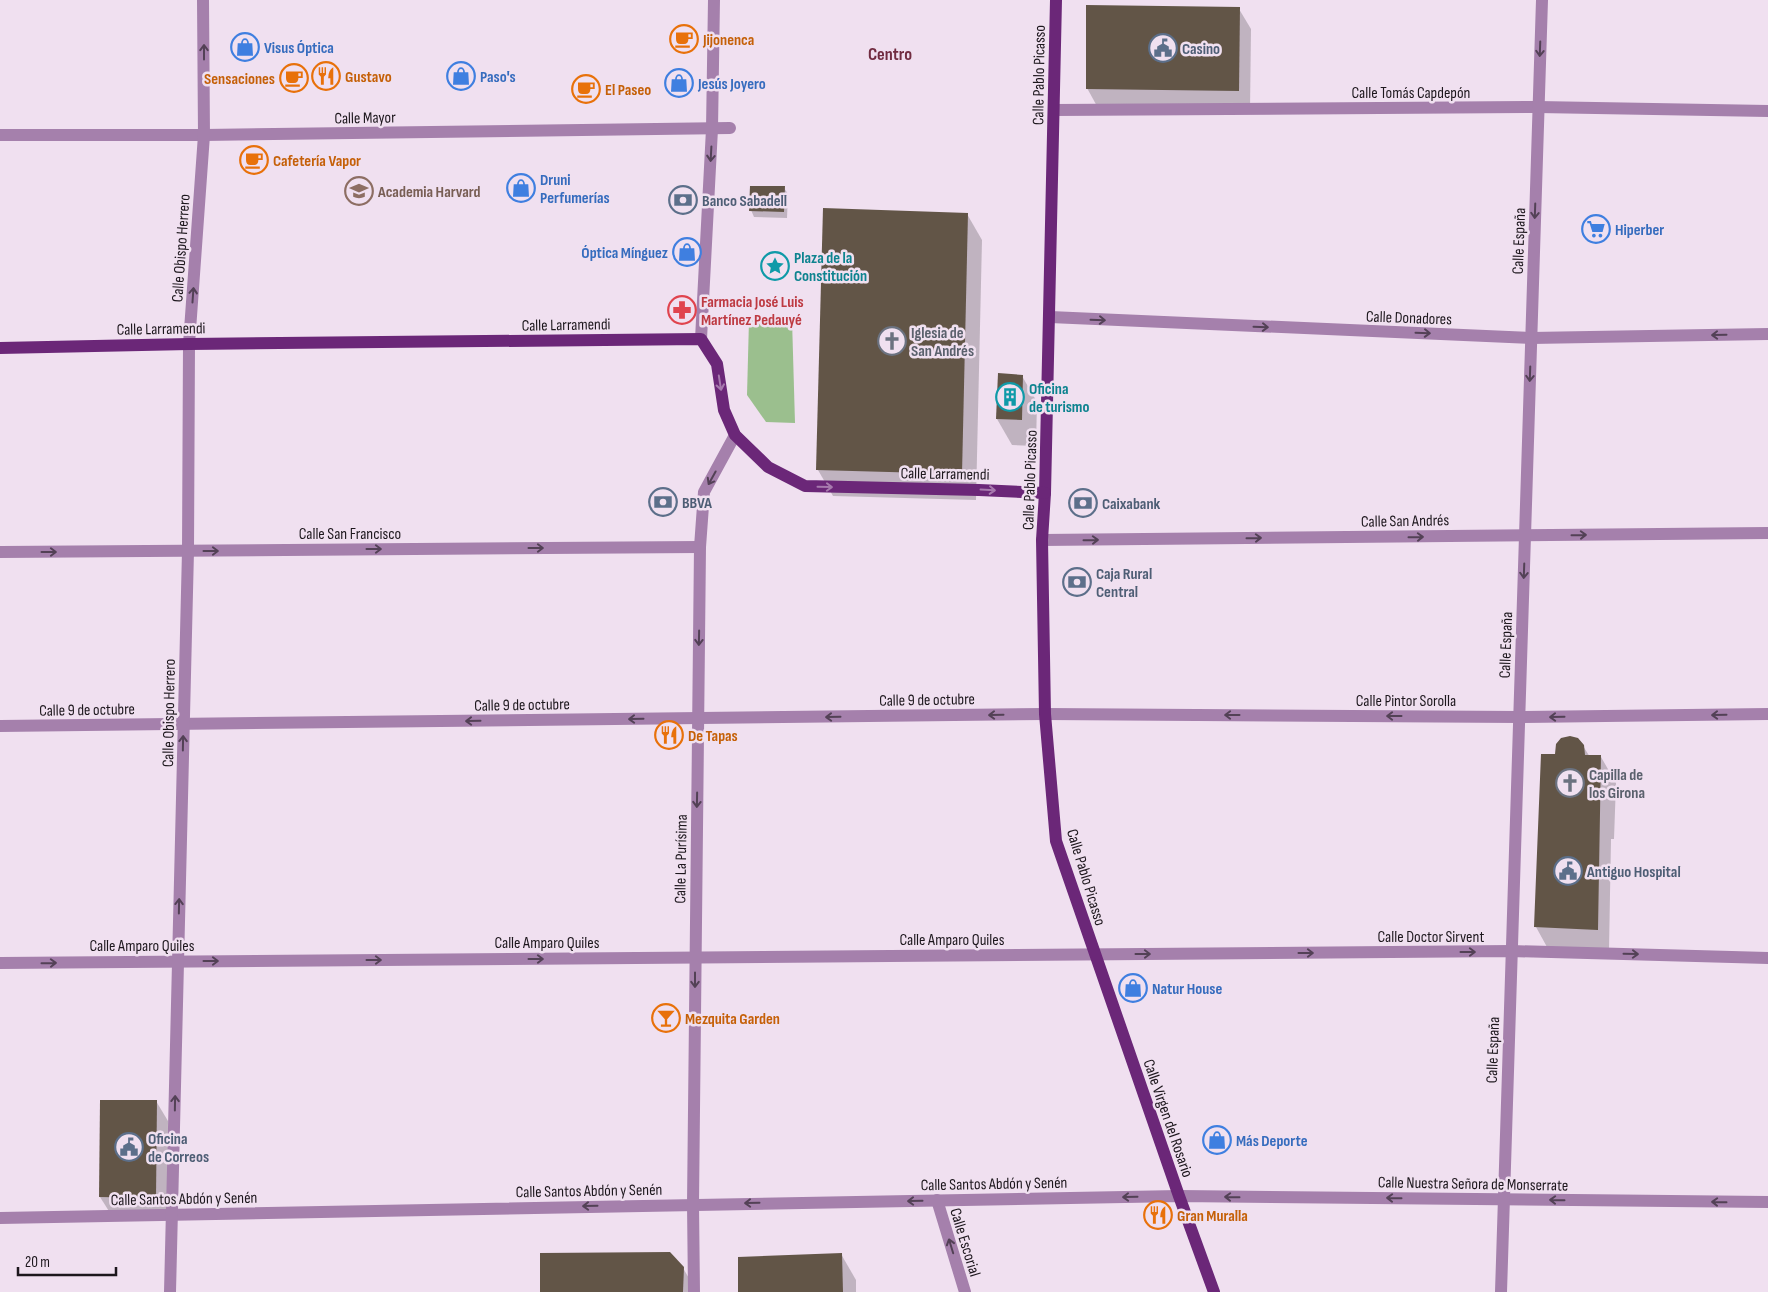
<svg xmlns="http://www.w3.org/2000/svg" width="1768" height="1292" font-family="'Sofia Sans Condensed',sans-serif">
  <rect width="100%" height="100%" fill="#f0e0f0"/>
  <polygon fill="#9bbf8e" points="792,319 795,423 766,422 747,395 749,320"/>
  <g fill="#0003">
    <polygon points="1239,9 1251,29 1250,110 1098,108 1087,88"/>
    <polygon points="784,188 788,194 787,218 754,217 751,210"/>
    <polygon points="967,214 982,240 976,500 833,496 818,470"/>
    <polygon points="1022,376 1037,402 1036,446 1012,445 997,419"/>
    <polygon points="1583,746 1590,757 1601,757 1616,783 1614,839 1611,839 1609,950 1547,947 1536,927 1556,755"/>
    <polygon points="156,1101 168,1121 167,1217 112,1216 100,1197"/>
    <polygon points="841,1254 856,1280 856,1292 739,1292"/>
    <polygon points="683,1268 697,1292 541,1292"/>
  </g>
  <g fill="#625547">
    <polygon points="1086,5 1240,7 1239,91 1086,89"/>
    <polygon points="750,186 785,186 784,212 749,211"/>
    <polygon points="823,208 968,213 962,474 816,470"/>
    <polygon points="998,373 1023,375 1022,420 996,419"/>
    <polygon points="1570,736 1578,738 1584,745 1585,755 1601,755 1598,930 1534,927 1541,754 1555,754 1556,744 1561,738"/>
    <polygon points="100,1100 157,1100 156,1198 99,1197"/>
    <polygon points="670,1252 684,1267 683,1292 540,1292 540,1253"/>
    <polygon points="842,1253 843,1292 738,1292 738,1257"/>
  </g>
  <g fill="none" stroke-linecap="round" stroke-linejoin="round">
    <g stroke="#a580ac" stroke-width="12">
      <polyline points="1054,110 1538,107 1768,111"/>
      <polyline points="0,135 204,135 730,128"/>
      <polyline points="1050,317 1531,338 1768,334"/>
      <polyline points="701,339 712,129 714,0"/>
      <polyline points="1042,540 1768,533"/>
      <polyline points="0,552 700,547"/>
      <polyline points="0,726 1045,714 1519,717 1768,714"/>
      <polyline points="0,963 1512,951 1768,958"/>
      <polyline points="937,1200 965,1292"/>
      <polyline points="0,1218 1179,1196 1768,1202"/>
      <polyline points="170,1292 188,551 189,344 204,135 203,0"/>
      <polyline points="694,1292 693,1204 700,547 704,492 735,435"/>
      <polyline points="1501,1292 1542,0"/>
    </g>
    <g stroke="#6b2778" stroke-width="12">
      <polyline points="1056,0 1045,493 1042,540 1045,714 1056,841 1179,1196 1214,1292"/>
      <polyline points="0,348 189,344 701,339 717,364 724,410 735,435 768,467 805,486 979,490 1045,493"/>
    </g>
  </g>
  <defs><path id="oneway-shaft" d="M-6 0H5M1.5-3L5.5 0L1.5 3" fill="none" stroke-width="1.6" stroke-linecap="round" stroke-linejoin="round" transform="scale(1.25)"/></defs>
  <g stroke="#534156">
    <use href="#oneway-shaft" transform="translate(1540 49) rotate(92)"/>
    <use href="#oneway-shaft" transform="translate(204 52) rotate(-90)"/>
    <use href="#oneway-shaft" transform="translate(711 154) rotate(93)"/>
    <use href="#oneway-shaft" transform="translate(1535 211) rotate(92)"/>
    <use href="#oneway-shaft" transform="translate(193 295) rotate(-86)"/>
    <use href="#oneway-shaft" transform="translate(1098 320) rotate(2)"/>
    <use href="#oneway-shaft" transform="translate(1261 327) rotate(2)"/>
    <use href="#oneway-shaft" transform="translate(1423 333) rotate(2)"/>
    <use href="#oneway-shaft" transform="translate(1719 335) rotate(179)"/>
    <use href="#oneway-shaft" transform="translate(1530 374) rotate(92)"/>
    <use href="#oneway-shaft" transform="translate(712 478) rotate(119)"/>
    <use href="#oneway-shaft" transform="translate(1579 535) rotate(-1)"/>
    <use href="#oneway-shaft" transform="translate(1416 537) rotate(-1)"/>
    <use href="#oneway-shaft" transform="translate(1254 538) rotate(-1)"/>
    <use href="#oneway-shaft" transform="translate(1091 540) rotate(-1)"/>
    <use href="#oneway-shaft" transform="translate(536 548)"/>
    <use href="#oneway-shaft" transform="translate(374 549)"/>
    <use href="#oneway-shaft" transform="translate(211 551)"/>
    <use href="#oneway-shaft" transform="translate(49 552)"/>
    <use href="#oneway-shaft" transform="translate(1524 571) rotate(92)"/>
    <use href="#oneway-shaft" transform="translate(699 638) rotate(91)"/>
    <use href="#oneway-shaft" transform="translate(996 715) rotate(179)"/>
    <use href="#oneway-shaft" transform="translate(1232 715) rotate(-180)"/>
    <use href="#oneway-shaft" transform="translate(1719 715) rotate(179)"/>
    <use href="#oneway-shaft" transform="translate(1394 716) rotate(-180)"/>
    <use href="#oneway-shaft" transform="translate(833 717) rotate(179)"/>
    <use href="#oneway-shaft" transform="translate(1557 717) rotate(179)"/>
    <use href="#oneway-shaft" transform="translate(636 719) rotate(179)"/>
    <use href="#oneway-shaft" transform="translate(473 721) rotate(179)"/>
    <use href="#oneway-shaft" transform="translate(183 743) rotate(-89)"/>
    <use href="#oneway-shaft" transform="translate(697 800) rotate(91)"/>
    <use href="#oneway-shaft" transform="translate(179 906) rotate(-89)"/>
    <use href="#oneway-shaft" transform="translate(1468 952)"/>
    <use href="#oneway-shaft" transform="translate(1306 953)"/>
    <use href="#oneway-shaft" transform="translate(1143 954)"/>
    <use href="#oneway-shaft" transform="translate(1631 954) rotate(1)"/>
    <use href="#oneway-shaft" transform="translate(536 959)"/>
    <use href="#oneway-shaft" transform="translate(374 960)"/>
    <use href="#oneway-shaft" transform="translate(211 961)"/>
    <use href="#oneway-shaft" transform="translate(49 963) rotate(-1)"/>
    <use href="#oneway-shaft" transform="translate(695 980) rotate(90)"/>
    <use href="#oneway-shaft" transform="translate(175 1103) rotate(-89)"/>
    <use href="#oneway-shaft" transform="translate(1130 1197) rotate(179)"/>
    <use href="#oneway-shaft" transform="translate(1232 1197) rotate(-179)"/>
    <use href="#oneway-shaft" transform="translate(1394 1198) rotate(-179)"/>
    <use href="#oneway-shaft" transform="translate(1557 1200) rotate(-179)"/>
    <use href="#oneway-shaft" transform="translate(915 1201) rotate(179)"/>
    <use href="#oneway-shaft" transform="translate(1719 1202) rotate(-179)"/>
    <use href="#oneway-shaft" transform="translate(752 1203) rotate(179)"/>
    <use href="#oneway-shaft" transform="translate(590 1206) rotate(179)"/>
    <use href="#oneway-shaft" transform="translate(951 1246) rotate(-107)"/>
  </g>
  <g stroke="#a77aae">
    <use href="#oneway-shaft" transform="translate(720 383) rotate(81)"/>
    <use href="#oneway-shaft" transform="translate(825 487) rotate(1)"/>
    <use href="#oneway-shaft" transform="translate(988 490) rotate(3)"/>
  </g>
  <defs>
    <symbol id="cafe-ring" viewBox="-11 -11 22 22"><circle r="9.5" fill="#f0e0f0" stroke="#e8710a" stroke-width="1.5"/><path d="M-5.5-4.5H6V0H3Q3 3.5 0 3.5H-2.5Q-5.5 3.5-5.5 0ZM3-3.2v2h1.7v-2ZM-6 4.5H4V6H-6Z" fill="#e8710a"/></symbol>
    <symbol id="shop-ring" viewBox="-11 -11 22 22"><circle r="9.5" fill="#f0e0f0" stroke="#3f7fe0" stroke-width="1.5"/><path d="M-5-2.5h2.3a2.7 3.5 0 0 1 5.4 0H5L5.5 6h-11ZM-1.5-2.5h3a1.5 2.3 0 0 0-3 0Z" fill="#3f7fe0"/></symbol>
    <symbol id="civic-ring" viewBox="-11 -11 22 22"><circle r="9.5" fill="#f0e0f0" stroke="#5c6f8a" stroke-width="1.5"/><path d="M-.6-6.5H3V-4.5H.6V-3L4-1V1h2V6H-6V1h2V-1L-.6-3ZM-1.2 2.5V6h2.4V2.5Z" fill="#5c6f8a"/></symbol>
    <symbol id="restaurant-ring" viewBox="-11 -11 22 22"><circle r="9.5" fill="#f0e0f0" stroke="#e8710a" stroke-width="1.5"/><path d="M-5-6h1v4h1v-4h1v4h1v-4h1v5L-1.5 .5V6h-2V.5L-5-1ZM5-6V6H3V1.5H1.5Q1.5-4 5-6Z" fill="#e8710a"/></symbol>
    <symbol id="school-ring" viewBox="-11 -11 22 22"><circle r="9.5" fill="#f0e0f0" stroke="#8d6e63" stroke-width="1.5"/><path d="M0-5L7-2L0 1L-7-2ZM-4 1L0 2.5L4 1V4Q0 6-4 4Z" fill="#8d6e63"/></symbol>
    <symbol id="bank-ring" viewBox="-11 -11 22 22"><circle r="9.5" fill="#f0e0f0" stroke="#5c6f8a" stroke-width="1.5"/><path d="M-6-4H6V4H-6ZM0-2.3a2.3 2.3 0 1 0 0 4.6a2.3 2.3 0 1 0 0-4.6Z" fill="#5c6f8a"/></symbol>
    <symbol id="supermarket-ring" viewBox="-11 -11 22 22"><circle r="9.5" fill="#f0e0f0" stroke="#3f7fe0" stroke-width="1.5"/><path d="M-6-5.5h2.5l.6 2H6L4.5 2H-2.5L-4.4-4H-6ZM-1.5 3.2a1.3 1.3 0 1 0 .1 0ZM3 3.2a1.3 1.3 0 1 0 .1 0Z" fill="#3f7fe0"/></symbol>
    <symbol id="sight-ring" viewBox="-11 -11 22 22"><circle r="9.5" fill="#f0e0f0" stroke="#0f9aa8" stroke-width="1.5"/><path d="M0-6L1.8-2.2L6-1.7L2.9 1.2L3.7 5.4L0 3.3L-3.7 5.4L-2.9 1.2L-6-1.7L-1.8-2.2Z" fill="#0f9aa8"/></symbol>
    <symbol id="pharmacy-ring" viewBox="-11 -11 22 22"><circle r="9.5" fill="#f0e0f0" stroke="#e0444e" stroke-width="1.5"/><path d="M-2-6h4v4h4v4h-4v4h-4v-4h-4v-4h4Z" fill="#e0444e"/></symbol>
    <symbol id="church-ring" viewBox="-11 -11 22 22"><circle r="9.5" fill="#f0e0f0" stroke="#6b7280" stroke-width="1.5"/><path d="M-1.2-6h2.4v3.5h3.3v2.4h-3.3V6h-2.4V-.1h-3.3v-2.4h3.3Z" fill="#6b7280"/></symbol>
    <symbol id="building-ring" viewBox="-11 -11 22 22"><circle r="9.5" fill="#f0e0f0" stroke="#0f9aa8" stroke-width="1.5"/><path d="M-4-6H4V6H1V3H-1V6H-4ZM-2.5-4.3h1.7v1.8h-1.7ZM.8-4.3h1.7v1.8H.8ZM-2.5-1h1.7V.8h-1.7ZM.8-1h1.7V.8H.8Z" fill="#0f9aa8"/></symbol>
    <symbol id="bar-ring" viewBox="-11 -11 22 22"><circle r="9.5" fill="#f0e0f0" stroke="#e8710a" stroke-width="1.5"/><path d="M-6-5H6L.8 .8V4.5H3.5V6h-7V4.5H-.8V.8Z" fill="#e8710a"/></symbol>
  </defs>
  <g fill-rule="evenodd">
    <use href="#cafe-ring" x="668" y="23" width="32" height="32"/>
    <use href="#shop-ring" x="229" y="31" width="32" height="32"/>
    <use href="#civic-ring" x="1147" y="32" width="32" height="32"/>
    <use href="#restaurant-ring" x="310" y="60" width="32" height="32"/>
    <use href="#shop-ring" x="445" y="60" width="32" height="32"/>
    <use href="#cafe-ring" x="278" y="62" width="32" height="32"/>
    <use href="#shop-ring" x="663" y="67" width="32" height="32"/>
    <use href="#cafe-ring" x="570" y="73" width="32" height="32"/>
    <use href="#cafe-ring" x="238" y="144" width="32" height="32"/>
    <use href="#shop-ring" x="505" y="172" width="32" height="32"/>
    <use href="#school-ring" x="343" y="175" width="32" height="32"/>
    <use href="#bank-ring" x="667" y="184" width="32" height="32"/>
    <use href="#supermarket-ring" x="1580" y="213" width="32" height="32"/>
    <use href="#shop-ring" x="671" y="236" width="32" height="32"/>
    <use href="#sight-ring" x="759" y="250" width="32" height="32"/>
    <use href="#pharmacy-ring" x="666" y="294" width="32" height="32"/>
    <use href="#church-ring" x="876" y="325" width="32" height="32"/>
    <use href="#building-ring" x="994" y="381" width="32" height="32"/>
    <use href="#bank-ring" x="647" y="486" width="32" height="32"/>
    <use href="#bank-ring" x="1067" y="487" width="32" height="32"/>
    <use href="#bank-ring" x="1061" y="566" width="32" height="32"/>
    <use href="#restaurant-ring" x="653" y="719" width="32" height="32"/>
    <use href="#church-ring" x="1554" y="767" width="32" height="32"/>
    <use href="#civic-ring" x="1552" y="855" width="32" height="32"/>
    <use href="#shop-ring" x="1117" y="972" width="32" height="32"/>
    <use href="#bar-ring" x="650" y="1002" width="32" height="32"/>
    <use href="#shop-ring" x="1201" y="1124" width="32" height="32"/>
    <use href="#civic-ring" x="113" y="1131" width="32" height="32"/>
    <use href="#restaurant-ring" x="1142" y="1199" width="32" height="32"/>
  </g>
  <g text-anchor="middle" stroke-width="5" stroke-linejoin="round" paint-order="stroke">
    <g font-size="16" font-weight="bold" fill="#c56008" stroke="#f0e0f0" text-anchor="start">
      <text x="703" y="45">Jijonenca</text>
      <text x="345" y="82">Gustavo</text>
      <text x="275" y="84" text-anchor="end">Sensaciones</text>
      <text x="605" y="95">El Paseo</text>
      <text x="273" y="166">Cafetería Vapor</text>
      <text x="688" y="741">De Tapas</text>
      <text x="685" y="1024">Mezquita Garden</text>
      <text x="1177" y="1221">Gran Muralla</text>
    </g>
    <g font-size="16" font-weight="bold" fill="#366cbe" stroke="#f0e0f0" text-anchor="start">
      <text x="264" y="53">Visus Óptica</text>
      <text x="480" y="82">Paso's</text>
      <text x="698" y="89">Jesús Joyero</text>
      <text x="540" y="185">Druni<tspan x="540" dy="18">Perfumerías</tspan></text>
      <text x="1615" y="235">Hiperber</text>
      <text x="668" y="258" text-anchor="end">Óptica Mínguez</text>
      <text x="1152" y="994">Natur House</text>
      <text x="1236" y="1146">Más Deporte</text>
    </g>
    <g font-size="16" font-weight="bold" fill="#4e5e75" stroke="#f0e0f0" text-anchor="start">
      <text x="1182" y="54">Casino</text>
      <text x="702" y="206">Banco Sabadell</text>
      <text x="682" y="508">BBVA</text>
      <text x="1102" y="509">Caixabank</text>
      <text x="1096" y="579">Caja Rural<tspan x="1096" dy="18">Central</tspan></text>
      <text x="1587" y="877">Antiguo Hospital</text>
      <text x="148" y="1144">Oficina<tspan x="148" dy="18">de Correos</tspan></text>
    </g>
    <g font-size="16" fill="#1d171d" stroke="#f0e0f0">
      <text transform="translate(1038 75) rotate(-89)" y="6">Calle Pablo Picasso</text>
      <text x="1411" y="98">Calle Tomás Capdepón</text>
      <text transform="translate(365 117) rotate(-1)" y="6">Calle Mayor</text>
      <text transform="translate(1518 241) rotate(-88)" y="6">Calle España</text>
      <text transform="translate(180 248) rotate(-86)" y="6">Calle Obispo Herrero</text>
      <text transform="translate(1409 317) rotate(2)" y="6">Calle Donadores</text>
      <text transform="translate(566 324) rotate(-1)" y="6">Calle Larramendi</text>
      <text transform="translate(161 328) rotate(-1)" y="6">Calle Larramendi</text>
      <text transform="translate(945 473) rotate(1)" y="6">Calle Larramendi</text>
      <text transform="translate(1029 480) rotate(-88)" y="6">Calle Pablo Picasso</text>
      <text transform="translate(1405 520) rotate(-1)" y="6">Calle San Andrés</text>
      <text x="350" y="539">Calle San Francisco</text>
      <text transform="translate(1505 645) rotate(-88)" y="6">Calle España</text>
      <text transform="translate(927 699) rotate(-1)" y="6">Calle 9 de octubre</text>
      <text x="1406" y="706">Calle Pintor Sorolla</text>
      <text transform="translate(522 704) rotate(-1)" y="6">Calle 9 de octubre</text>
      <text transform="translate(87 709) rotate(-1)" y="6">Calle 9 de octubre</text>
      <text transform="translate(168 713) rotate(-89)" y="6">Calle Obispo Herrero</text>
      <text transform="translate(680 859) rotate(-89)" y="6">Calle La Purísima</text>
      <text transform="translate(1087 877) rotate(73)" y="6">Calle Pablo Picasso</text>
      <text x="1431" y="942">Calle Doctor Sirvent</text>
      <text x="952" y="945">Calle Amparo Quiles</text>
      <text x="547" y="948">Calle Amparo Quiles</text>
      <text x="142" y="951">Calle Amparo Quiles</text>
      <text transform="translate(1492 1050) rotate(-88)" y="6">Calle España</text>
      <text transform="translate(1169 1118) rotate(71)" y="6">Calle Virgen del Rosario</text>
      <text transform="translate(994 1183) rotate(-1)" y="6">Calle Santos Abdón y Senén</text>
      <text transform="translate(1473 1183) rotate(1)" y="6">Calle Nuestra Señora de Monserrate</text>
      <text transform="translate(589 1190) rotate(-1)" y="6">Calle Santos Abdón y Senén</text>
      <text transform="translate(184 1198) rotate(-1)" y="6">Calle Santos Abdón y Senén</text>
      <text transform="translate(966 1242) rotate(73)" y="6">Calle Escorial</text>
    </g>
    <g font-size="16" font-weight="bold" fill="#785e54" stroke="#f0e0f0" text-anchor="start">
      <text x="378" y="197">Academia Harvard</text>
    </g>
    <g font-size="16" font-weight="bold" fill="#0d838f" stroke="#f0e0f0" text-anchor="start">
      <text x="794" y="263">Plaza de la<tspan x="794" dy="18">Constitución</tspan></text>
      <text x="1029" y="394">Oficina<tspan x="1029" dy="18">de turismo</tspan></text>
    </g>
    <g font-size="16" font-weight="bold" fill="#be3a42" stroke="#f0e0f0" text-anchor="start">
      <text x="701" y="307">Farmacia José Luis<tspan x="701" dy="18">Martínez Pedauyé</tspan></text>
    </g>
    <g font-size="16" font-weight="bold" fill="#5b616d" stroke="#f0e0f0" text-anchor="start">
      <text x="911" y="338">Iglesia de<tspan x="911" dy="18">San Andrés</tspan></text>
      <text x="1589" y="780">Capilla de<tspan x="1589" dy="18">los Girona</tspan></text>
    </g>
    <g font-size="18" font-weight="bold" fill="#712c41" stroke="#f0e0f0">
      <text x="890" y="60">Centro</text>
    </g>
  </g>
  <path d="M18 1267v8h98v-8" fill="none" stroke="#1d171d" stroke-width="2.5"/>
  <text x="25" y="1267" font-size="15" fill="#1d171d" stroke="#f0e0f0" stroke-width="4" paint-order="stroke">20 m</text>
</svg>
